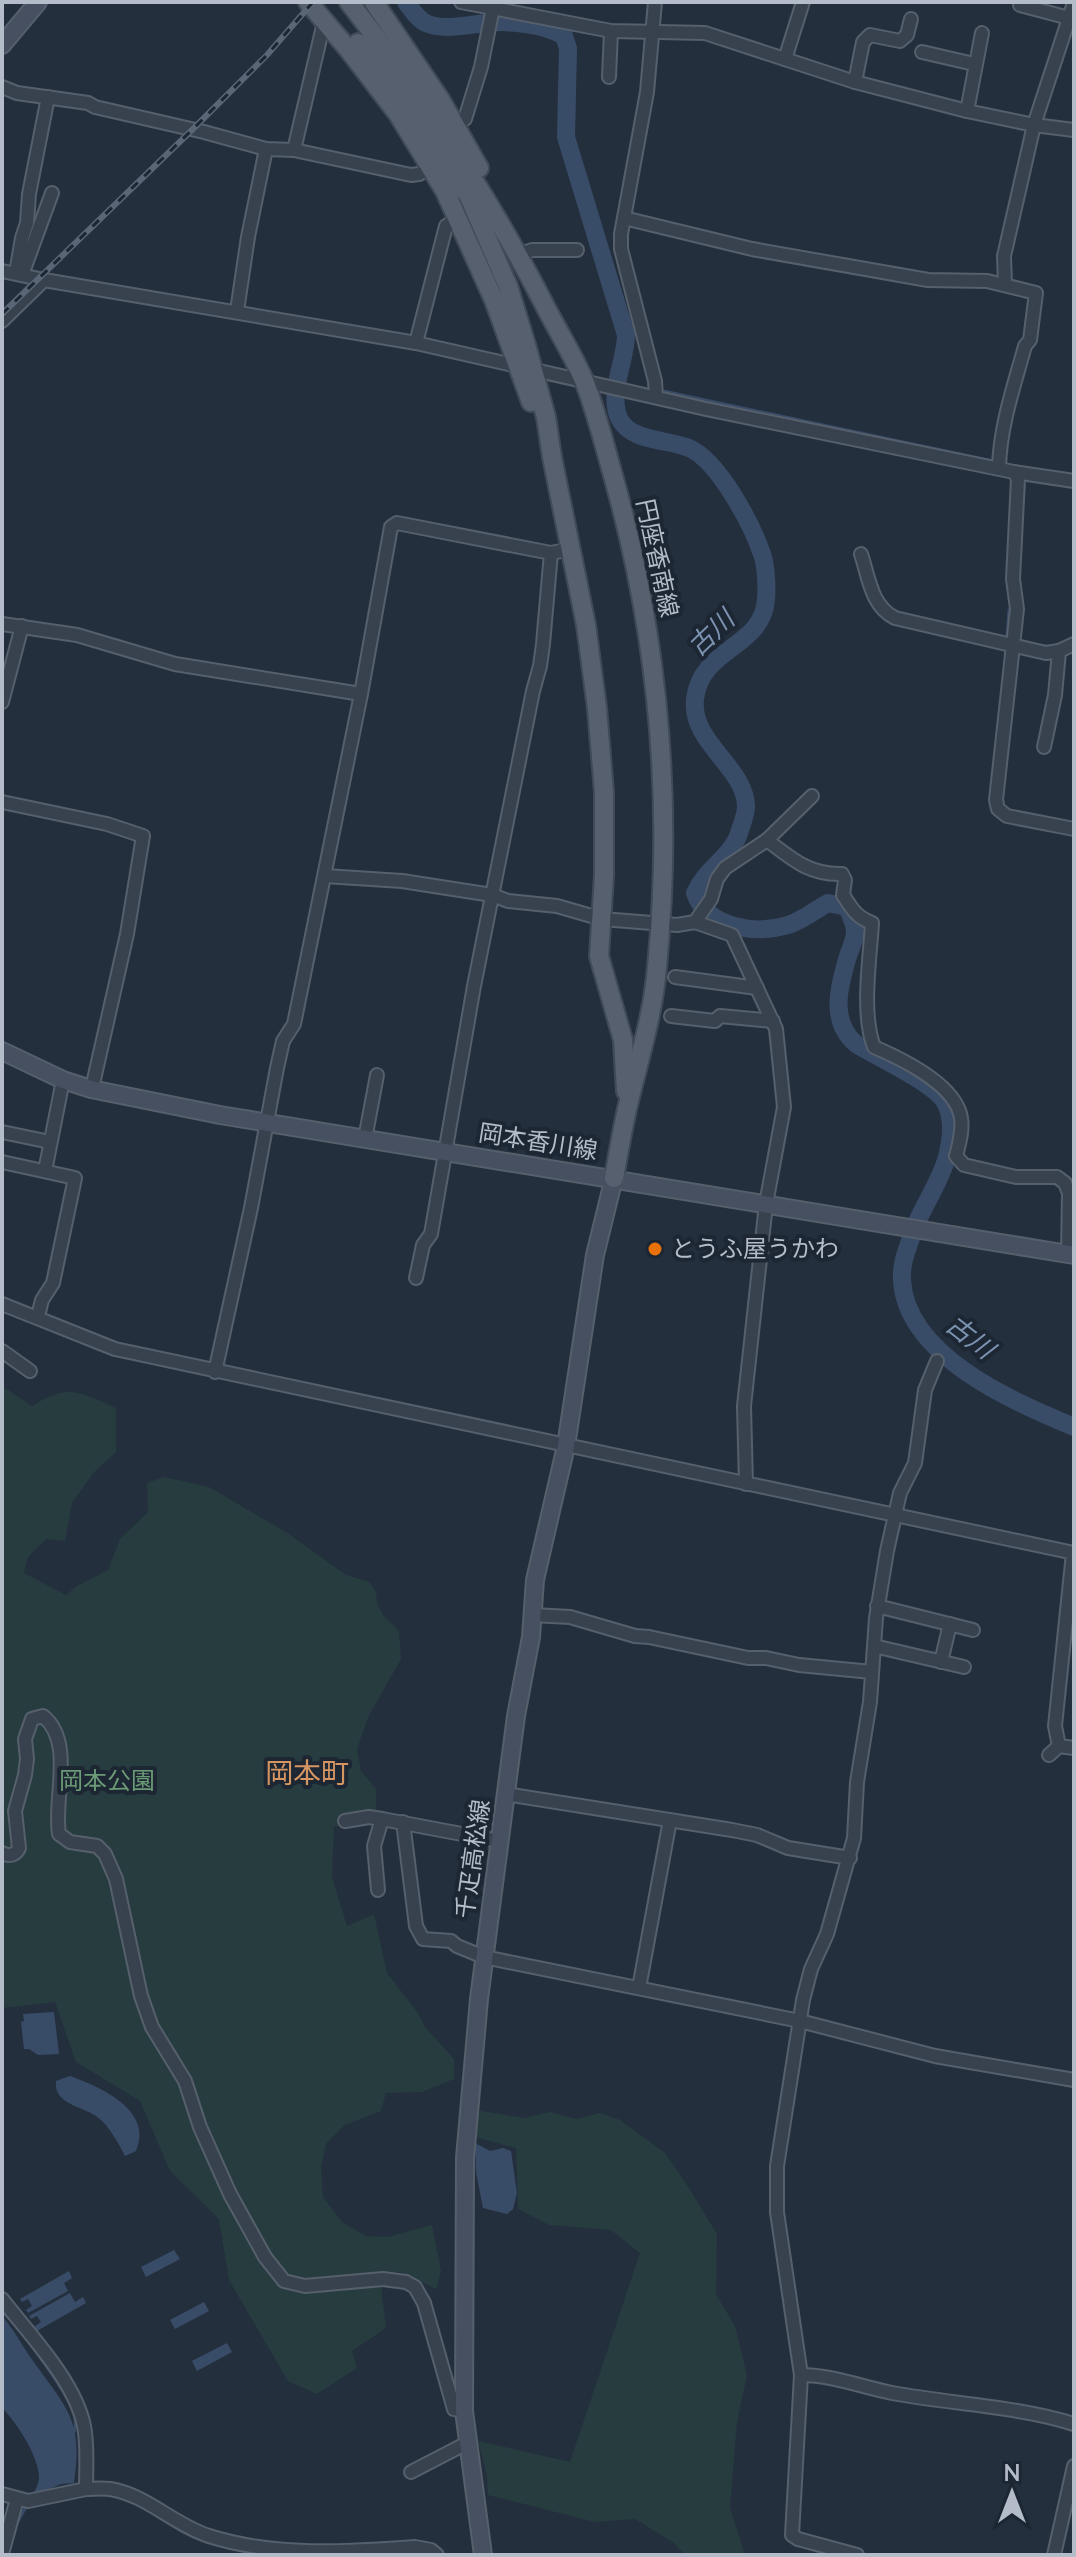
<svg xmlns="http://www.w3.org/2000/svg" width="1076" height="2557" font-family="Lato,'Noto Sans JP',sans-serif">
  <rect width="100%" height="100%" fill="#242f3e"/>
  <g fill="#263c3f">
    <path d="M2,1386L32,1406C69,1383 79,1392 116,1408V1452L95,1471L72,1503L65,1541L46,1539L28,1557L24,1573L66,1595L77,1586L108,1570L120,1539L148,1512L147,1483L164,1477L209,1487L289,1534L346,1575L369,1582L376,1592L377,1604L384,1616L399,1631L401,1659L369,1715L357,1749L361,1771L376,1789V1819L334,1827L332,1877L347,1926L374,1914L387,1973L418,2013L425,2027L454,2059V2079L422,2092L386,2093L381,2111L345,2125L326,2144L321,2167L323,2197L342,2222L366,2236L388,2237L432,2225L441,2271L436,2289L399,2271L381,2285L386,2328L352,2351L357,2368L317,2394L288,2381L229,2280L219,2219L170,2171L140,2101L76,2062L55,2002L2,2008Z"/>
    <polygon points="475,2110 524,2118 550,2112 577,2119 600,2113 620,2120 665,2153 689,2188 717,2234 716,2294 735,2326 747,2375 737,2422 730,2507 745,2555 685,2555 674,2543 635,2519 595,2522 488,2495 487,2476 478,2441 570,2462 640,2253 611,2230 549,2225 518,2209 516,2148 475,2137"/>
  </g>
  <g fill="#394c67">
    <polygon points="54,2012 59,2054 38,2055 29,2049 24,2049 21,2022 24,2021 23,2014"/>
    <path d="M70,2076C100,2087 154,2110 136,2151L125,2156C122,2149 108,2125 101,2120C87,2106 53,2106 56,2081Z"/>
    <polygon points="475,2143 490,2151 503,2148 511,2151 517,2193 513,2209 507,2214 483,2208 476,2172"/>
    <polygon points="174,2250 180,2259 146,2277 141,2267"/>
    <polygon points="69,2271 72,2278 64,2283 68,2291 28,2313 26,2310 32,2306 28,2299 22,2302 20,2299"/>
    <polygon points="70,2293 75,2302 83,2297 86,2303 37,2331 35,2326 41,2322 37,2316 31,2319 29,2316"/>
    <polygon points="204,2302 209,2311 175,2329 170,2320"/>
    <path d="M2,2316C13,2328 21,2344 31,2358C65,2407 84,2418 74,2483L61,2484L32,2496C35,2490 39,2484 39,2477C39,2457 16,2421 2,2408Z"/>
    <polygon points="227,2343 232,2352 197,2371 192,2361"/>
  </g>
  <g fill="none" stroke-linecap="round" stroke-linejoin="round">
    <g stroke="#394c67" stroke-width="3">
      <polyline points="663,391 993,461"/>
      <polyline points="1023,501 1024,487"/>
      <polyline points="1007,637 1009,610"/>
      <polyline points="1005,664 1006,648"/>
      <path d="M2,2311C20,2329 67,2390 74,2414C76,2421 76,2426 74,2432"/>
      <polyline points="17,2523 27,2505"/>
    </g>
    <g stroke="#394c67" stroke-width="18">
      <path d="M406,2C412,10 418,20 428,24C449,32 481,21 503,22C523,23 547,26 564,36L568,48L566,137L626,335C626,360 608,393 619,418C630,442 668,439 689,448C719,461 753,526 763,557C766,568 767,587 766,599C763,648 701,647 695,699C690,743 746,767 746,807C746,814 742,824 740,830C733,857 706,867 695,893C707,928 756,935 788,925C802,921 815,910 828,903L847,907C850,915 855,923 855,932C855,939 851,948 848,956C839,986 829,1021 856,1044C877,1057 932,1082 945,1102C954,1118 951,1141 947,1157C941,1179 927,1200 918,1220"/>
      <path d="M911,1238C906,1252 901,1265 902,1280C906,1356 1014,1402 1074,1427"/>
    </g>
    <defs>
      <g id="street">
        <polyline points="461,2 611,31 705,33 855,82 967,111 1034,125 1074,130"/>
        <polyline points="655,2 647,92 621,234 621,249 655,381 656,397"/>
        <polyline points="1020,5 1069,18"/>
        <polyline points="922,52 974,64"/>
        <polyline points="785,59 803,2"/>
        <polyline points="609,77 611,31"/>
        <polyline points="855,82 863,42 870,35 900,41 907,35 911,19"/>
        <polyline points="2,87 17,93 88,103 95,107 204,132 266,149 294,150 411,175 419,174 431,168"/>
        <polyline points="967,111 982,33"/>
        <polyline points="455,125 465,119 481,67 493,8"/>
        <polyline points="294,150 324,22"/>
        <path d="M624,218L752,249L928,280L987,281L1036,293L1030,340L1025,346C1014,386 1000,426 999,468"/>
        <polyline points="518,255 532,250 577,250"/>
        <polyline points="2,271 44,280 416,343 706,409 1014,472 1018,479 1013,579 1017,609 996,800 998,809 1007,816 1074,829"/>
        <polyline points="23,272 52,193"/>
        <polyline points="16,273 22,238 27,223 29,194 48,97"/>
        <polyline points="1005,284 1004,256 1034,125 1074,3"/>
        <polyline points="237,311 248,237 266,149"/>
        <polyline points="2,321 44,280"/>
        <polyline points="416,343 446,226 458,219"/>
        <polyline points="1014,472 1074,481"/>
        <path d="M861,554C869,578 871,606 895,618L1046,653L1059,651L1074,644"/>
        <polyline points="2,624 77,635 175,664 361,694"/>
        <polyline points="2,702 22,626"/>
        <polyline points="1044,747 1055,695 1059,651"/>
        <polyline points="2,802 107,824 143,836 127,934 93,1084 90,1088"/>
        <path d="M767,840C792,859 809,875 842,874L845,880L843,895C852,909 856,917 872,923C870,959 861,1013 874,1047C902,1059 956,1085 961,1118C963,1131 959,1144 956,1156L964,1165L1016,1177H1057L1065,1183L1069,1193L1068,1254"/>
        <polyline points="325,876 402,881 492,895 508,901 557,906 602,919 677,925 695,922 711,899 717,879 725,868 767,840 812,796"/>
        <polyline points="695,922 732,935 776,1029 784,1107 766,1204 744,1406 746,1484"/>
        <polyline points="675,977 757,988"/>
        <polyline points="671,1016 715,1021 720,1016 773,1021"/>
        <polyline points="2,1132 50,1142"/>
        <polyline points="365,1139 377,1075"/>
        <polyline points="2,1162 75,1178 53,1283 42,1300 38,1316"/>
        <polyline points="45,1171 63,1080"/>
        <polyline points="416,1278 423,1245 431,1234 474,986 533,691 540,666 543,644 551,553"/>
        <polyline points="2,1304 115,1349 1074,1553"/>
        <polyline points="2,1351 30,1371"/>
        <polyline points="215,1372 251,1208 277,1068 283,1041 294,1024 361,694 391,527 397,523 551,553 571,549"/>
        <polyline points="877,1606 973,1630"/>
        <polyline points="533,1615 570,1617 635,1636 649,1637 748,1658 766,1658 799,1665 872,1672"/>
        <polyline points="874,1646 964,1667"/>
        <polyline points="941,1662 950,1624"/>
        <polyline points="1059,1746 1055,1726 1073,1553"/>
        <polyline points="1049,1755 1059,1746 1074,1748"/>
        <polyline points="506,1794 732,1830 757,1835 788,1848 850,1858"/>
        <polyline points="345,1821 369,1817 382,1819 499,1841"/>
        <polyline points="403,1822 416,1926 423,1939 451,1941 457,1946 484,1957 800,2021 935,2056 1074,2080"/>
        <path d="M2,1853C9,1857 16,1855 19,1848L15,1811L25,1775L27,1759L25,1739L32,1719L43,1716C75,1742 53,1798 59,1834L70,1842L97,1846L105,1854L116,1879L141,1996L152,2027L185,2081L200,2127L230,2194L265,2257L284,2281L305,2286L383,2279L406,2282L415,2287L424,2303L454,2409L464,2411"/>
        <polyline points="378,1890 374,1846 382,1819"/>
        <polyline points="639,1988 670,1820"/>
        <path d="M2,2299C29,2334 75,2381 84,2426C88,2446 86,2468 86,2489C93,2489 102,2488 110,2489C147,2495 174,2525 209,2536C275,2557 346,2552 415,2547L431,2550L437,2555"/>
        <path d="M801,2375C832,2375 862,2387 892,2393C952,2404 1016,2406 1074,2424"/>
        <polyline points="411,2472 467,2443"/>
        <polyline points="2,2494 28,2501 86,2489"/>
        <polyline points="2,2554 17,2499"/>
        <polyline points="857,2555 798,2539 792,2535 801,2375 777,2212 777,2166 803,2000 811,1969 827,1934 854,1838 857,1782 870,1702 876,1618 887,1551 900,1493 915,1463 925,1390 937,1361"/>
        <polyline points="1054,2555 1074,2466"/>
      </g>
      <g id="secondary">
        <polyline points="2,45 38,2"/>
        <polyline points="2,1051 63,1080 91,1089 220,1115 1074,1255"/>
        <polyline points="483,2555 464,2411 465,2158 479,1999 516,1716 531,1637 535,1580 566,1446 595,1255 614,1178"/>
      </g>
      <g id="primary">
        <polyline points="308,2 349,50 398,114 445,191 494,300 531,402"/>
        <path d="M349,2C423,97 489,197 544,304C557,330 574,356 585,383C597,414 605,447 614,479C659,640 673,801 657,967C653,1016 638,1062 627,1109C622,1132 618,1155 614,1178"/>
        <polyline points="374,2 441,101 479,168"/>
        <polyline points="358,43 408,103 461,189"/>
        <polyline points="460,176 508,286 526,345 546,417 552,457 586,625 597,708 604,792 604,875 599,956 623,1040 626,1091"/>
      </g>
    </defs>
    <use href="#street" stroke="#565f6c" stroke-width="16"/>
    <use href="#secondary" stroke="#565f6c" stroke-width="20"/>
    <use href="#primary" stroke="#414a57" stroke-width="22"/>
    <use href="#street" stroke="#38414e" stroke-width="12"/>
    <use href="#secondary" stroke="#465061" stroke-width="16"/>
    <use href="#primary" stroke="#56606e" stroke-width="18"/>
    <defs>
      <polyline id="rail" points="2,314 192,130 267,55 313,2"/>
    </defs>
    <use href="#rail" stroke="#5a6575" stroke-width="6"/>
    <use href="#rail" stroke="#1d2633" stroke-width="3" stroke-dasharray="9" stroke-linecap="butt"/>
  </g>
  <circle fill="#e8710a" stroke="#1d2633" stroke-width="3" cx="655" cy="1249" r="8"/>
  <g text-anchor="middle" stroke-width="8" stroke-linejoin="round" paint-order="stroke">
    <g font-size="24" fill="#b4bcc9" stroke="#1d2633">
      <text transform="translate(657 558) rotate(78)" y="8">円座香南線</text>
      <text transform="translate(538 1142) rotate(9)" y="8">岡本香川線</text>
      <text transform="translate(473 1859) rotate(-82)" y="8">千疋高松線</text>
    </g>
    <g font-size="24" fill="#b4bcc9" stroke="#1d2633" text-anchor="start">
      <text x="671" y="1257">とうふ屋うかわ</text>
    </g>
    <g font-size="24" fill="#6b9a76" stroke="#1d2633">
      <text x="107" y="1789">岡本公園</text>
    </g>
    <g font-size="26" font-style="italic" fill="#7c92b1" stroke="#1d2633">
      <text transform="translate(711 633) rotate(-44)" y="9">古川</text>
      <text transform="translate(970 1337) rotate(38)" y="9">古川</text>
    </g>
    <g font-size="28" fill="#d59563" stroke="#1d2633">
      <text x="307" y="1783">岡本町</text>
    </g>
  </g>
  <rect width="1076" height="2557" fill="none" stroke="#b4bcc9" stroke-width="8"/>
  <g transform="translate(1012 2493)" stroke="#1d2633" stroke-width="6" paint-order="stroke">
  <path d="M0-6L14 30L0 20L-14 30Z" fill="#b4bcc9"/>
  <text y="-12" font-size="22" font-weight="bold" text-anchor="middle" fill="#b4bcc9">N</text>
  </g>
</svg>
